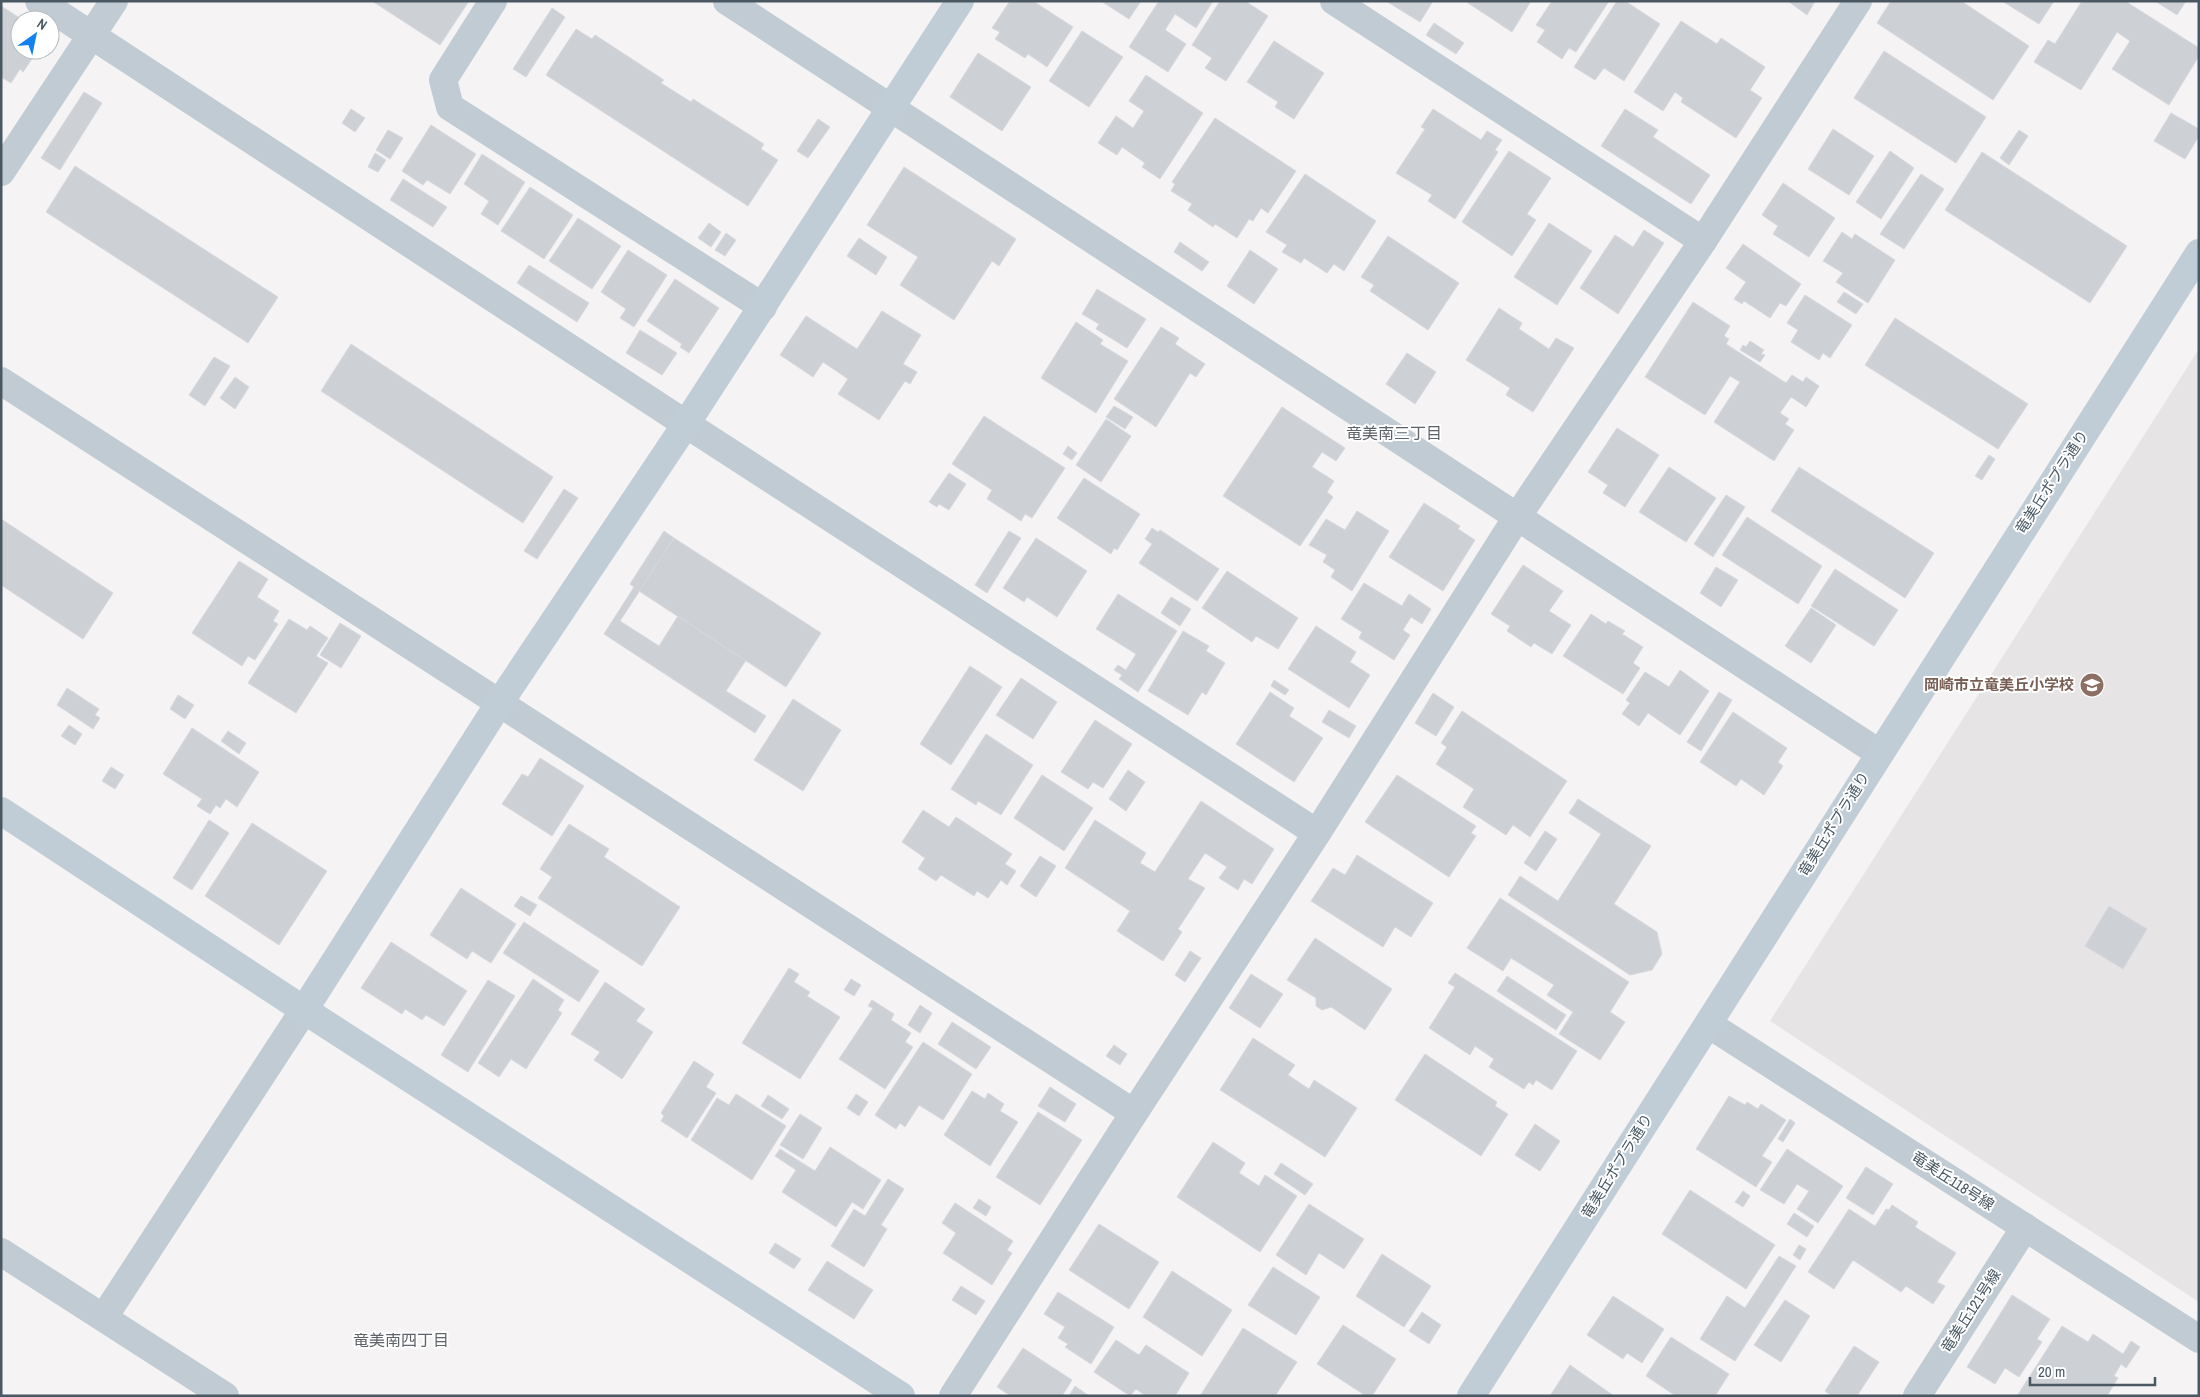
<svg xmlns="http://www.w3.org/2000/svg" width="2200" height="1397" viewBox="0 0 2200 1397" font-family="'Archivo Narrow','Noto Sans JP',sans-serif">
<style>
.education{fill:#e6e4e5}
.building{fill:#cdd0d5;stroke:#d7d9de}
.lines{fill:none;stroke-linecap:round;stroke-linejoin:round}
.street{stroke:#c0cbd3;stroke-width:28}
.secondary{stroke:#c0cdd7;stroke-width:28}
.labels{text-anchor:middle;stroke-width:4;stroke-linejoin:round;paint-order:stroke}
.street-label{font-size:15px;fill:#495862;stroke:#fff}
.education-label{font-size:15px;font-weight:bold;fill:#785e54;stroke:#fff;text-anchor:end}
.neighbourhood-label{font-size:16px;fill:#5f6468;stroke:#fff}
</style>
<rect width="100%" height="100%" fill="#f5f3f3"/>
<path class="education" d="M2199,349V1302L1770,1021Z"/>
<g class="building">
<path d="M372,1H469L440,45Z"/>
<path d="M1010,1H1033L1073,27L1047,67L1028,54L1025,58L995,39L1000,32L992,28Z"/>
<path d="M1101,1H1141L1129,19Z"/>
<path d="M1159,1H1213L1196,28L1175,14L1165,30L1186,44L1168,72L1129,47Z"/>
<path d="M1220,1H1245L1268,16L1226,81L1205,68L1212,58L1192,45Z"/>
<path d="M1386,1H1433L1420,22Z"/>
<path d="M1465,1H1531L1512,32Z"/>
<path d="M1552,1H1609L1576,52L1569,48L1562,59L1537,42L1545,30L1536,25Z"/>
<path d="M1617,1H1625L1660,24L1624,81L1604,68L1595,80L1574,67Z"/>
<path d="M1788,1H1815L1807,15Z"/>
<path d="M1891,1H1961L2029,46L1993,100L1877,23Z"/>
<path d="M2002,1H2054L2039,24Z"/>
<path d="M2082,1H2125L2199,48V56L2169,105L2112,69L2130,41L2117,32L2081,90L2034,62L2048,40L2055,44Z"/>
<path d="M2155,1H2186L2177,15Z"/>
<path d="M1,6L23,20H20V50H38L23,72L20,69L11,83L1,77Z"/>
<path d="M552,8L565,17L526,77L513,69Z"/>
<path d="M1681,21L1717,44L1721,38L1765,67L1750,90L1762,98L1736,138L1681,102L1683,98L1675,92L1663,111L1634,92Z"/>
<path d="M1434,23L1464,43L1456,54L1426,35Z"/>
<path d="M576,29L592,39L595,35L664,80L661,83L691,102L693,99L764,144L761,149L778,160L748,206L546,75Z"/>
<path d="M1082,31L1123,57L1089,107L1049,81Z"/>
<path d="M1274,41L1324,73L1294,119L1275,107L1278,102L1247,82Z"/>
<path d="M1884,51L1986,117L1956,163L1854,98Z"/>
<path d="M978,53L1031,87L1002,131L950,97Z"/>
<path d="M1146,75L1203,113L1160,179L1142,167L1145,163L1122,147L1117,155L1098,143L1116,116L1133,128L1144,111L1129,101Z"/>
<path d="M84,92L102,103L60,170L41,158Z"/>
<path d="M351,109L365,118L355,132L342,123Z"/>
<path d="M1433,109L1481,140L1487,131L1502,140L1495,150L1498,152L1455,219L1428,201L1432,195L1396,173L1425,129L1421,127Z"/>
<path d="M1625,109L1658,130L1653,137L1710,175L1691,204L1601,146Z"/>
<path d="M2171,113L2199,129V136L2185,159L2154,141Z"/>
<path d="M1215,118L1296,171L1268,213L1261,208L1253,221L1249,219L1237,238L1215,224L1213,227L1188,210L1192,204L1171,191L1175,184L1172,182Z"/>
<path d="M818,119L830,127L808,158L797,151Z"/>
<path d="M431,125L476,154L450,194L427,180L423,185L402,171Z"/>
<path d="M1833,129L1874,156L1849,195L1808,169Z"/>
<path d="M388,130L403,138L390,159L376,150Z"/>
<path d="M2019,130L2028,136L2009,165L2000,158Z"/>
<path d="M1509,151L1551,178L1527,214L1536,220L1512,256L1462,222Z"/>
<path d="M1890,151L1914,168L1881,219L1856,202Z"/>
<path d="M1982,152L2127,246L2090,303L1945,210Z"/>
<path d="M375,153L386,160L378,172L368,167Z"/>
<path d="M482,154L525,182L498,225L481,214L489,201L464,184Z"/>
<path d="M75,166L278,297L248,343L46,212Z"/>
<path d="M904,167L1016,239L999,266L992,261L954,320L900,285L918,257L867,225Z"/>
<path d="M1305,174L1376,221L1344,271L1334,264L1327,273L1304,258L1301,263L1282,252L1287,245L1266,232Z"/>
<path d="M1921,174L1944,189L1904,249L1880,234Z"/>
<path d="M403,179L447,207L433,227L390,200Z"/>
<path d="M1783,183L1835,218L1809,257L1773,234L1778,226L1762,215Z"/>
<path d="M530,187L573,215L544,259L501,231Z"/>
<path d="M578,218L621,246L592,289L549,261Z"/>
<path d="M709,223L721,232L711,247L698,238Z"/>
<path d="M1549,223L1592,251L1557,305L1514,277Z"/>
<path d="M1644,230L1664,243L1618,314L1580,288L1615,235L1633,247Z"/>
<path d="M1842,232L1852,239L1855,234L1895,260L1868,303L1836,282L1843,273L1823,261Z"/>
<path d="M726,233L736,240L725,256L715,250Z"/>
<path d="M1388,236L1459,283L1428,330L1370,291L1374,285L1361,277Z"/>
<path d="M859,238L887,257L876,275L847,256Z"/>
<path d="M1180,242L1209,262L1202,271L1174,252Z"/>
<path d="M1743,244L1801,284L1786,306L1780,303L1770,318L1744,301L1742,304L1734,299L1746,282L1726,268Z"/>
<path d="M628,250L667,275L634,327L620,318L626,309L601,292Z"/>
<path d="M1250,250L1278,269L1254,304L1227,286Z"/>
<path d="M529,265L589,303L577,322L517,283Z"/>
<path d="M675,279L719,308L689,353L680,347L682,344L647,321Z"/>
<path d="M1097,289L1146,319L1127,348L1096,329L1099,324L1082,314Z"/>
<path d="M1844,292L1863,304L1856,314L1837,302Z"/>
<path d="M1805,295L1852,325L1830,358L1823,353L1819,360L1791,342L1798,330L1787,323Z"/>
<path d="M1693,302L1730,326L1724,336L1729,339L1726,344L1786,383L1792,375L1803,382L1806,377L1819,386L1806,407L1791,397L1780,413L1789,419L1785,424L1794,430L1774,461L1714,422L1740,382L1730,376L1705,415L1645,377Z"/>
<path d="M1499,308L1522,323L1519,329L1549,349L1556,338L1574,348L1533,412L1506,395L1510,388L1466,360Z"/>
<path d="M882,311L921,335L903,364L917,372L910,384L905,381L879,420L838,394L848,379L823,362L813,377L780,355L806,316L857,349Z"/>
<path d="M1895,318L2028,404L1998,449L1865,365Z"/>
<path d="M1076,322L1103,340L1100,344L1128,361L1096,413L1041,378Z"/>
<path d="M1161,327L1179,338L1175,344L1205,364L1196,377L1190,373L1156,427L1114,399Z"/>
<path d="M640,330L677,353L662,375L626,353Z"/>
<path d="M1750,341L1764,350L1761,354L1765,355L1760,362L1740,350L1743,345L1746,347Z"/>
<path d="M351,344L553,477L523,523L321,391Z"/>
<path d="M1407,353L1436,372L1415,404L1386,384Z"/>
<path d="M214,357L230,366L205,406L189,395Z"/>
<path d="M235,377L249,387L235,409L220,398Z"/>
<path d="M1114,406L1133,417L1125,429L1106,417Z"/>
<path d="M1282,407L1345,448L1336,461L1322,452L1312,467L1334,481L1327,492L1333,497L1300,546L1223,496Z"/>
<path d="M984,416L1065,468L1032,518L1025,514L1021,521L987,499L992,490L952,464Z"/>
<path d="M1106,419L1131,436L1101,482L1076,465Z"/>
<path d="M1617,428L1659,455L1625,507L1603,493L1608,485L1588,472Z"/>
<path d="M1068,446L1077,453L1072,460L1063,454Z"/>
<path d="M1989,455L1995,459L1982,480L1975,476Z"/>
<path d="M1669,467L1716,498L1686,542L1639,512Z"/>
<path d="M1799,467L1934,553L1905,598L1771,511Z"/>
<path d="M949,473L966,484L949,510L939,504L937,507L929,502Z"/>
<path d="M1084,478L1140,514L1117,550L1114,548L1111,554L1057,518Z"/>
<path d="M564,489L578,498L537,559L524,551Z"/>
<path d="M1726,495L1745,507L1713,557L1694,544Z"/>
<path d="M1424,503L1460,526L1458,529L1475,540L1443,591L1389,557Z"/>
<path d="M1357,511L1389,531L1352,591L1331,577L1335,570L1323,562L1327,555L1309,545L1326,519L1345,530Z"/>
<path d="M1747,517L1822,566L1798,604L1722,555Z"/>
<path d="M1,519L113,593L83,639L1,585Z"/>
<path d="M1152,528L1158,532L1160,530L1219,569L1197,601L1139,563L1152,544L1145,539Z"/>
<path d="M664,531L674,538L620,621L659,646L678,616L746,660L726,691L766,716L755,733L604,634L634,587L630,584Z"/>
<path d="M1009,531L1021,538L987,593L975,585Z"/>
<path d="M674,538L821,633L786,687L639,591Z"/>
<path d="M1036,538L1087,571L1057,617L1027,597L1024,602L1003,588Z"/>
<path d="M239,561L268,579L257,597L279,611L273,621L278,624L255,660L248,656L242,666L192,633Z"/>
<path d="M1523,565L1563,591L1549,611L1571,625L1552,654L1534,643L1531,647L1507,631L1510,626L1491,614Z"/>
<path d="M1716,567L1738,580L1721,607L1700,593Z"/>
<path d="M1835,569L1898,610L1874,646L1811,606Z"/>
<path d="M1227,571L1298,618L1278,649L1256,636L1252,642L1202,608Z"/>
<path d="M1364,583L1402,606L1409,594L1431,609L1422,624L1411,617L1403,630L1410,635L1394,660L1359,638L1362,632L1341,619Z"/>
<path d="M1118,594L1177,631L1138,692L1119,679L1122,675L1114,670L1118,665L1126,670L1136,654L1096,629Z"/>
<path d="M1171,597L1191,609L1180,626L1161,613Z"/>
<path d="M1811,608L1836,625L1811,663L1785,646Z"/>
<path d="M1591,614L1606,624L1608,621L1625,631L1622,634L1643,647L1633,663L1640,668L1623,694L1563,656Z"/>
<path d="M289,619L307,630L310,626L328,638L316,656L328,663L296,713L248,683Z"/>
<path d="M340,623L361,636L341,668L320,655Z"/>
<path d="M1316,626L1356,652L1350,662L1370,675L1349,708L1288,669Z"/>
<path d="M1183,631L1209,646L1206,651L1225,663L1206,695L1202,692L1188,715L1148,691Z"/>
<path d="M970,666L1002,687L951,765L920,744Z"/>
<path d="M1680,670L1709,691L1680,735L1648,713L1639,726L1622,714L1630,703L1626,700L1645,672L1669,687Z"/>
<path d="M1021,678L1057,702L1033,739L996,715Z"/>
<path d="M1274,680L1289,690L1285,695L1271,686Z"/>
<path d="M67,688L99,709L95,715L100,718L93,729L57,705Z"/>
<path d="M1270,692L1294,708L1289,716L1323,738L1294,782L1236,744Z"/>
<path d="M1719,692L1732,700L1701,751L1687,742Z"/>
<path d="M1433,693L1454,707L1436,736L1415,723Z"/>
<path d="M178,695L194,705L185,719L170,709Z"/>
<path d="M793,699L841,730L803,791L754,760Z"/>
<path d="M1329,710L1356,726L1349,738L1322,722Z"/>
<path d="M1462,711L1567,781L1530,837L1513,825L1506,835L1463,807L1474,789L1436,764L1447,747L1441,743Z"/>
<path d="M1733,712L1787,748L1778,762L1783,766L1764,795L1741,779L1736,786L1700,762Z"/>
<path d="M1095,720L1132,744L1103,788L1093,782L1088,789L1061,772Z"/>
<path d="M69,725L82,734L75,745L61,736Z"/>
<path d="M192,728L259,772L237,807L226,799L220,808L216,805L210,814L197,806L202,799L163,774Z"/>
<path d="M228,731L246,743L239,754L221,741Z"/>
<path d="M986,734L1033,765L1001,815L978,801L976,805L951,789Z"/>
<path d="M540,758L584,786L552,836L502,804L522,774L528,777Z"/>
<path d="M111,767L124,775L115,789L102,781Z"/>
<path d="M1128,770L1145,782L1126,811L1109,799Z"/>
<path d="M1042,775L1093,808L1064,851L1014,818Z"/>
<path d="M1397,775L1476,826L1471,833L1476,836L1449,877L1365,822Z"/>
<path d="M1578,799L1651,846L1614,904L1657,932L1662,954L1652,970L1630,975L1508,895L1520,876L1558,901L1601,834L1569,813Z"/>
<path d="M1201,801L1274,849L1252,884L1244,879L1238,890L1219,878L1227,867L1205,853L1188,879L1205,888L1178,929L1182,932L1163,961L1117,931L1130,911L1065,868L1095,820L1146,853L1140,863L1155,872Z"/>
<path d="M923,810L949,827L956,817L1012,854L1005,864L1016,871L1007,885L1001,880L988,898L977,891L974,896L941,875L936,881L918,869L925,858L902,842Z"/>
<path d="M209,820L229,833L192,890L173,878Z"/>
<path d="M252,823L327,871L279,945L205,896Z"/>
<path d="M569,824L609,849L604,857L680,907L642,966L538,898L552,877L540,869Z"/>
<path d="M1545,831L1557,839L1536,871L1524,863Z"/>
<path d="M1357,855L1433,903L1411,937L1395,927L1383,947L1311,901L1333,868L1345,875Z"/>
<path d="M1040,856L1056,866L1036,897L1020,886Z"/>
<path d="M461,888L516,924L491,963L472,951L467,959L430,935Z"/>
<path d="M521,896L537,905L530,916L514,906Z"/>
<path d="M1500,898L1629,982L1610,1012L1625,1022L1600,1060L1559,1034L1573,1012L1547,995L1554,985L1511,958L1503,971L1467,948Z"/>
<path d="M2109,906L2147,929L2123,969L2085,946Z"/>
<path d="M524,922L599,971L579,1002L503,953Z"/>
<path d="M1315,938L1392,989L1365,1030L1331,1007L1322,1010L1316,1006V998L1287,980Z"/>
<path d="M391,942L467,991L444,1026L426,1015L422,1020L405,1009L402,1014L361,988Z"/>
<path d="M1190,951L1201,958L1185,982L1175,975Z"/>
<path d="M789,968L799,974L794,982L810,992L807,996L840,1017L800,1079L742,1043Z"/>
<path d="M1455,973L1577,1051L1552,1090L1536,1080L1533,1085L1529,1082L1524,1089L1489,1067L1494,1059L1475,1046L1470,1055L1429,1028L1455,987L1448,983Z"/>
<path d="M1251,974L1283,994L1260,1028L1229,1008Z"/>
<path d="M1507,976L1566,1015L1556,1030L1497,991Z"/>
<path d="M533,979L564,1000L558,1010L562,1013L526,1069L511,1059L499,1077L478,1063Z"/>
<path d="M851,979L861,985L854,996L844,990Z"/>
<path d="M488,980L515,996L468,1072L441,1055Z"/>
<path d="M605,982L645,1009L636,1021L653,1032L622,1079L594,1060L600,1052L571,1034Z"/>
<path d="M872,1000L894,1014L891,1020L911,1033L905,1042L913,1047L885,1089L839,1059L873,1008L868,1006Z"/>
<path d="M920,1005L932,1013L920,1033L908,1025Z"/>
<path d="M952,1022L991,1047L976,1069L938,1044Z"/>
<path d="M1253,1038L1295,1065L1288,1075L1309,1089L1314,1080L1357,1108L1325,1157L1220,1090Z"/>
<path d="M923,1042L972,1074L943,1120L919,1105L905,1127L900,1123L896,1129L875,1115Z"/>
<path d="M1114,1045L1127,1054L1120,1065L1106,1056Z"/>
<path d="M1425,1054L1497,1102L1495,1106L1508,1114L1481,1156L1395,1100Z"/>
<path d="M694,1061L714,1074L706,1087L716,1093L687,1138L661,1121L664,1116L661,1113Z"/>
<path d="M1050,1087L1076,1104L1065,1122L1038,1106Z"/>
<path d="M972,1091L985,1099L988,1093L1004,1104L1000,1111L1018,1122L990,1166L944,1135Z"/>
<path d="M736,1094L786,1126L752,1180L691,1140L717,1098L729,1105Z"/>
<path d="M856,1094L868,1102L859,1116L847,1108Z"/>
<path d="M768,1095L789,1109L782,1119L761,1106Z"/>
<path d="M1729,1096L1745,1105L1747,1102L1758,1109L1761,1104L1786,1120L1762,1156L1772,1162L1756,1187L1696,1149Z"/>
<path d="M1038,1112L1082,1140L1040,1205L996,1177Z"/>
<path d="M800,1114L822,1128L803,1159L780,1145Z"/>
<path d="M1790,1119L1795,1123L1783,1142L1778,1139Z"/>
<path d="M1535,1124L1560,1141L1540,1171L1515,1155Z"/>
<path d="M1213,1142L1245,1163L1239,1173L1259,1186L1265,1175L1297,1196L1260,1252L1177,1197Z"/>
<path d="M830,1147L881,1180L863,1209L852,1202L836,1227L782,1192L796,1170L775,1156L780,1149L815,1171Z"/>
<path d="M1787,1149L1843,1186L1818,1223L1797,1209L1809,1191L1797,1184L1784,1204L1760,1190Z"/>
<path d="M1281,1163L1313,1184L1305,1195L1274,1174Z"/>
<path d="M1866,1167L1893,1184L1873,1215L1846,1198Z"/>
<path d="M888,1179L904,1189L881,1225L887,1229L864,1267L831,1246L854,1209L865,1216Z"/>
<path d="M1690,1190L1775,1245L1746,1289L1662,1234Z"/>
<path d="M1743,1191L1750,1196L1743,1207L1735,1202Z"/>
<path d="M979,1199L991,1207L986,1216L973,1208Z"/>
<path d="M955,1203L1013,1241L1007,1250L1012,1253L992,1285L943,1253L956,1233L942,1223Z"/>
<path d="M1309,1204L1364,1239L1344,1269L1319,1253L1306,1275L1276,1255Z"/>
<path d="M1892,1205L1918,1222L1915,1227L1956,1253L1937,1282L1945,1286L1933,1304L1906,1286L1901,1292L1853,1260L1834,1289L1808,1272L1849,1209L1875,1226L1886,1209L1889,1210Z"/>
<path d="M1794,1213L1814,1226L1807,1237L1787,1224Z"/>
<path d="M1099,1224L1159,1262L1129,1309L1069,1270Z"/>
<path d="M775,1243L801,1259L794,1269L769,1253Z"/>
<path d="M1799,1245L1806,1249L1800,1260L1793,1255Z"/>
<path d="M1382,1254L1431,1286L1404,1327L1356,1296Z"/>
<path d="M1779,1256L1796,1266L1735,1361L1700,1339L1727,1296L1745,1308Z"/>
<path d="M827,1261L873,1290L854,1319L808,1290Z"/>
<path d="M1273,1267L1320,1297L1296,1335L1248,1305Z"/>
<path d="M1172,1271L1232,1310L1202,1356L1143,1317Z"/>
<path d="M961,1286L985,1301L976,1315L952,1300Z"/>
<path d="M1058,1292L1114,1327L1091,1364L1065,1347L1068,1344L1058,1338L1065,1327L1044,1314Z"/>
<path d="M2012,1295L2050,1319L2037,1339L2042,1342L2019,1377L2005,1368L1995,1384L1967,1367Z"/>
<path d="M1613,1296L1664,1329L1642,1363L1627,1353L1623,1359L1587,1335Z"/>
<path d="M1785,1300L1810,1316L1781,1362L1754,1345Z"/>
<path d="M1422,1312L1441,1325L1429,1344L1409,1331Z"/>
<path d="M1343,1325L1396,1359L1372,1396H1366L1317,1364Z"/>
<path d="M2062,1326L2088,1342L2093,1334L2123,1354L2131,1341L2140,1347L2126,1368L2121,1364L2114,1376L2118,1378L2107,1396H2017Z"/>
<path d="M1243,1328L1297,1362L1275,1396H1200Z"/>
<path d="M1671,1337L1729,1374L1715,1396H1676L1646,1376Z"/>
<path d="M1116,1340L1139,1355L1146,1345L1189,1373L1175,1396H1146L1136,1389L1130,1396L1094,1372Z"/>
<path d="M1854,1346L1879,1362L1857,1396H1832L1825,1391Z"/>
<path d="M1023,1348L1072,1380L1062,1396H1011L997,1387Z"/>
<path d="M1570,1365L1614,1396H1550Z"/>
<path d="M1075,1386L1089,1396H1069Z"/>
</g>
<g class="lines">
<g class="street">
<path d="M39,1L686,424L1317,833"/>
<path d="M493,1L443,80L450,107L763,307"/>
<path d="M727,1L1879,753"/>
<path d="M1334,1L1703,241"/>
<path d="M1,172L114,1"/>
<path d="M1,381L1134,1113"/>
<path d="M1708,1024L2199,1339"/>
<path d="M1,1252L225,1396"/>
<path d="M104,1317L304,1010"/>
<path d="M953,1396L1134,1113L1317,833L1517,517L1703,241L1858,1"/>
<path d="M1917,1396L2025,1227"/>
</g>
<g class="secondary">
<path d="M1,811L304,1010L901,1396"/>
<path d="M304,1010L500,702L686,424L960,1"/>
<path d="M1471,1396L2199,253"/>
</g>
</g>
<defs>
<symbol id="school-disc" viewBox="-11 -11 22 22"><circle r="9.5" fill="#8d6e63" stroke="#fff"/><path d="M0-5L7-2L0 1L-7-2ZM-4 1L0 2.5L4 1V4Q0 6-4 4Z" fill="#fff"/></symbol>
</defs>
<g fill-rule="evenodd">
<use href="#school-disc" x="2078" y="671" width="28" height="28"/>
</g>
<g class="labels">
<g class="street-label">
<text transform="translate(2052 482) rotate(-57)" y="5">竜美丘ポプラ通り</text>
<text transform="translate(1834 824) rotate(-58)" y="5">竜美丘ポプラ通り</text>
<text transform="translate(1617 1166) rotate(-58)" y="5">竜美丘ポプラ通り</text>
<text transform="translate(1953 1181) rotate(33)" y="5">竜美丘118号線</text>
<text transform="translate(1971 1311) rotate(-57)" y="5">竜美丘121号線</text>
</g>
<g class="education-label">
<text x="2074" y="690">岡崎市立竜美丘小学校</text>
</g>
<g class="neighbourhood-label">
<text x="1394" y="439">竜美南三丁目</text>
<text x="401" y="1346">竜美南四丁目</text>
</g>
</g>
<rect width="2200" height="1397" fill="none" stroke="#495862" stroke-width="5"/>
<g transform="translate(35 35) rotate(33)"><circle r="24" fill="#ffffff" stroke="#b6bcc0"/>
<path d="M0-4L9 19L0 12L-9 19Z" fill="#1282f0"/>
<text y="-8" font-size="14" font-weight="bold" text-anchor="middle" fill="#495862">N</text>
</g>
<path d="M2030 1377v8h125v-8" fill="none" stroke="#495862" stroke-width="2.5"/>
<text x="2038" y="1377" font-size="15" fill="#495862" stroke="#ffffff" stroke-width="4" paint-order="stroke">20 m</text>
</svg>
